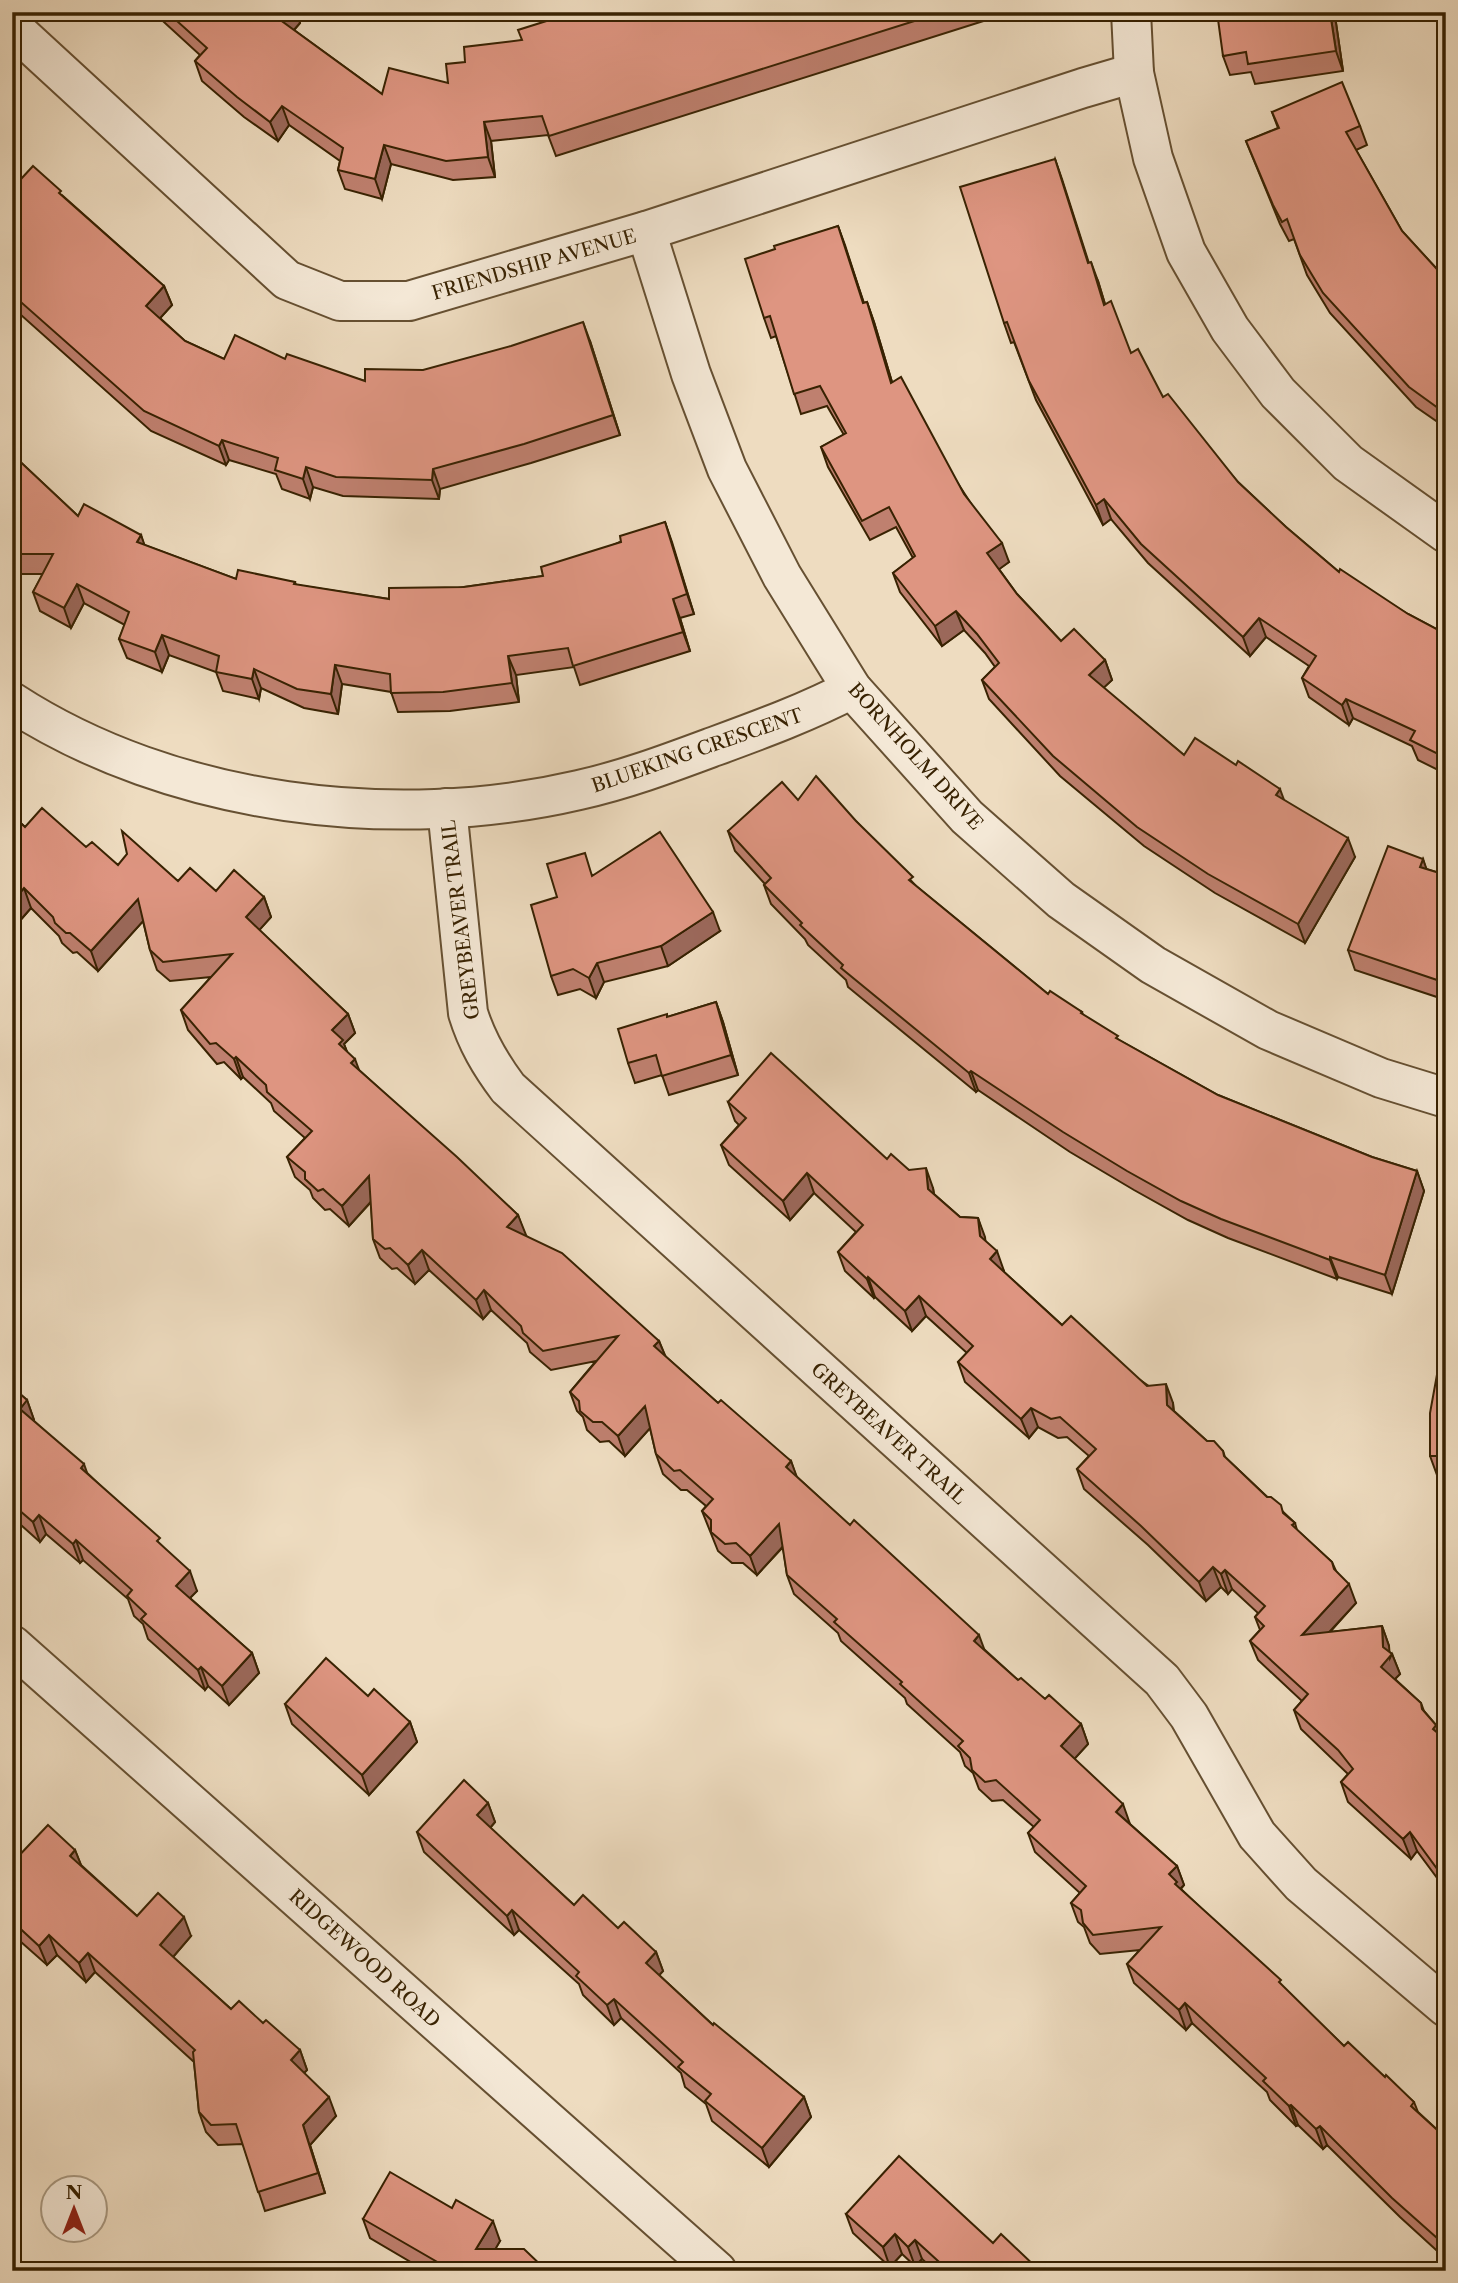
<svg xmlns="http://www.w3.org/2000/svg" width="1458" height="2283" viewBox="0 0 1458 2283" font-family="'Libre Caslon Text',serif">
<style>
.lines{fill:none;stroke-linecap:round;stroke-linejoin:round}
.minor-casing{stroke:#665032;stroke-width:42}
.minor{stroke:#f4e8d6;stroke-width:38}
.wall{fill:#bf806f;stroke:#382202;stroke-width:2}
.shaded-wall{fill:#9b685a;stroke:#382202;stroke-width:2}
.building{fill:#de9581;stroke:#382202;stroke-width:2}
.labels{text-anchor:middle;stroke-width:5;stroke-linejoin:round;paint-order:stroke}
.street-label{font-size:19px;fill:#382202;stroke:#f4e8d6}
</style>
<rect width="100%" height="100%" fill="#eedcc0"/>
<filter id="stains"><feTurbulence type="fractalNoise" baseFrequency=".00286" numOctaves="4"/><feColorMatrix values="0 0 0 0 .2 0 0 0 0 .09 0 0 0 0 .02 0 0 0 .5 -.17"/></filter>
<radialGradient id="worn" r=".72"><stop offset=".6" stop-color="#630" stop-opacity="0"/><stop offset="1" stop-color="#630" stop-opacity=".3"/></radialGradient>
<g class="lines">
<defs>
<g id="minor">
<path d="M1131,12L1134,73L1153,158L1186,252L1230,329L1278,393L1348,463L1446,533"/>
<path d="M12,27L287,280L340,301H409L646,231L1083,88L1134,73"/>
<path d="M646,231L691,374L727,469L782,576L852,689L967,817L1061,900L1153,965L1268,1030L1381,1078L1446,1098"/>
<path d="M12,702C172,806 395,833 579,790C624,780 667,764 710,748C759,730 806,713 852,689"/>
<path d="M447,808L468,1013C477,1042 490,1064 508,1088L1162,1680L1189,1716L1257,1835L1301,1884L1446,2007"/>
<path d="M12,1645L717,2271"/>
</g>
</defs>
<use href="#minor" class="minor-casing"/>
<use href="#minor" class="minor"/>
</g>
<g class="wall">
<path d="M153,12H296L300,23L294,30L382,94L448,83L465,62L522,40L575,12H1012L556,156L548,135L491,141L495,177L453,180L391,164L382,199L345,189L338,170L340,161L289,125L278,141L244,117L202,81L195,61L200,55Z"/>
<path d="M1440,12H1446V22Z"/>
<path d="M1336,23L1343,71L1255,84L1251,72L1230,75L1223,56Z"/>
<path d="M1272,112L1360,126L1367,145L1356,150L1402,231L1446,279L1445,427L1416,407L1330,313L1307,275L1294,239L1289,241L1280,224L1246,141L1278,128Z"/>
<path d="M1055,159L1088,262L1098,281L1105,304L1131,353L1163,397L1238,482L1286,527L1339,572L1408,614L1446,634V774L1418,760L1412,746L1353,718L1349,725L1309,697L1302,678L1309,666L1266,637L1250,656L1148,563L1111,519L1103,525L1036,400L1014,342L1011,343L1004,323Z"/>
<path d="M12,171L21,179L62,195L164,286L172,305L160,318L185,341L224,359H285L365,381L590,341L620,435L531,463L440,489L439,499L343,496L313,487L310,499L282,489L276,474L229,460L226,465L151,431L21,315L15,299L12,297Z"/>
<path d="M838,226L864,303L867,302L874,322L892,382L1009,562L999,569L1017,594L1061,641L1105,660L1112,680L1103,688L1184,755L1284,800L1355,857L1305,943L1215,893L1144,846L1060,776L989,699L982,680L995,667L985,653L964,630L942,646L900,592L893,573L913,558L896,527L870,540L828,467L821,447L844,435L827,406L801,414L776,336L771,338L764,318L775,249Z"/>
<path d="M12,452L14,456L78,516L141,535L144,545L236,579L295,582L296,585L389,599L464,587L543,576L665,522L694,614L680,618L690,651L580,685L574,667L516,675L519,702L450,711L398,712L391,692L342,684L338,714L304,708L261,688L259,699L223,691L216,672L169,655L162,672L127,658L119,639L125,625L84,603L71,628L40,611L33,592L43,574H12Z"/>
<path d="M798,800L856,821L916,886L1048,994L1082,1012L1083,1015L1119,1040L1218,1095L1372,1157L1417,1171L1424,1191L1392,1294L1338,1277L1337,1279L1228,1238L1188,1220L1134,1190L1070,1152L978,1090L976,1092L848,987L846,980L808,945L805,939L771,904L764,885L765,884L735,851L728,831Z"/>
<path d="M12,815L25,827L86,847L118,865L216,891L264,897L271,917L259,930L348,1014L355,1033L344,1044L347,1052L359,1070L518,1215L525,1235L659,1341L665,1356L718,1403L791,1461L796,1476L985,1650L1018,1680L1081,1724L1088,1744L1074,1759L1130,1824L1177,1866L1184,1885L1181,1889L1344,2046L1385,2077L1414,2102L1418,2112L1446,2138V2259L1400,2217L1327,2145L1323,2149L1298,2125L1296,2126L1270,2100L1267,2092L1192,2023L1186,2030L1134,1983L1127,1964L1140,1950L1100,1954L1090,1943L1084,1927L1078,1922L1071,1903L1080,1893L1035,1852L1028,1833L1034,1827L1003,1800L992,1801L979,1789L973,1773L965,1766L960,1752L907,1704L905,1698L841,1641L838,1633L794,1594L787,1575L783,1547L757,1575L743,1563H732L718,1551L702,1511L706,1506L687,1490H681L663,1474L656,1454L650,1428L625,1456L609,1441L600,1442L587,1430L583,1417L577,1411L570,1392L596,1361L551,1370L530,1352L527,1343L491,1310L483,1319L429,1270L415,1284L397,1268L392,1269L380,1258L373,1239L371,1202L349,1226L330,1209L325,1210L313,1198L310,1190L295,1177L287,1157L305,1138L274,1111L271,1103L243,1077L241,1079L224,1062L217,1064L188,1030L181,1010L211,977L170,981L157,970L150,950L143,921L98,971L77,952L73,953L62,943L59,936L31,908L17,924L12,920Z"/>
<path d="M1423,859L1426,869L1446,875V1000L1355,970L1348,950Z"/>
<path d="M593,875L720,931L668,966L604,982L596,998L580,989L558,995L551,976L557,897Z"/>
<path d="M716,1002L723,1022L738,1075L669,1095L662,1075L635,1083L628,1063L667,1017Z"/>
<path d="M728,1102L887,1159L909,1170L933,1188L934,1194L960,1217L978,1218L985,1241L1004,1271V1272L1062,1325L1173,1403L1174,1411L1207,1441L1223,1451L1225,1457L1295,1523L1297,1530L1332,1562L1336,1571L1356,1603L1330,1632L1382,1626L1389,1646V1652L1392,1654L1400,1674L1395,1679L1421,1703L1424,1711L1436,1725L1440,1735L1446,1740V1890L1417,1851L1411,1859L1348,1802L1341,1782L1348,1774L1301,1729L1294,1710L1302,1701L1258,1660L1250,1641L1260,1630L1255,1617L1258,1613L1232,1589L1228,1594L1221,1587L1206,1601L1148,1545L1084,1489L1077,1469L1089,1456L1067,1437L1058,1438L1038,1427L1029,1438L965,1382L958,1362L967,1353L926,1316L912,1331L875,1297L874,1298L845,1271L838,1252L856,1232L814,1193L790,1220L729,1165L721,1145L739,1125L735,1121Z"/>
<path d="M1446,1325V1475H1437L1430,1456Z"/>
<path d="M12,1387L27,1400L34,1420V1421L163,1547L197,1591L190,1598L252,1653L259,1673L229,1705L208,1686L205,1690L148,1639L143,1624L134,1616L128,1599L83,1560L80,1563L46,1534L40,1542L12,1517Z"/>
<path d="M368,1696L410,1722L417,1742L369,1795L292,1724L285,1704Z"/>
<path d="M488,1803L495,1822L490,1828L574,1905L618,1928L656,1952L663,1971L659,1975L713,2025L804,2097L811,2117L769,2167L712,2121L706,2104L685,2087L681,2073L621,2018L614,2025L583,1995L579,1984L519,1930L514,1935L424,1852L417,1832Z"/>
<path d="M75,1850L81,1865L137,1916L191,1936L173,1957L231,2009L263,2023L300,2050L307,2070L304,2073L336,2116L310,2145L325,2193L265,2211L243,2144L218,2145L206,2132L199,2112L194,2062L95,1972L86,1982L57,1955L47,1965L12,1934V1863Z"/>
<path d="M846,2214L993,2243L1040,2271H935L922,2259L915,2266L902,2254L890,2267L853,2233Z"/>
<path d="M363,2219L500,2241L495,2249L547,2271H426L370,2238Z"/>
</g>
<g class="shaded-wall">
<path d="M133,12H140L135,18Z"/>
<path d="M285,12H296L300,23L286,39L279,19Z"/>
<path d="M1330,12H1332L1336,23L1343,71L1336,51Z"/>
<path d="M282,106L289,125L278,141L270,122Z"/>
<path d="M484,122L491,141L495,177L488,157Z"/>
<path d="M384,145L391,164L382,199L375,179Z"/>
<path d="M1055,159L1062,179L1095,282L1088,263Z"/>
<path d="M838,226L845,245L870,323L863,303Z"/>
<path d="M1091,262L1098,281L1111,324L1104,305Z"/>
<path d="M164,286L172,305L153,326L146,306Z"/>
<path d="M867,302L874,322L898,402L891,383Z"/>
<path d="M583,322L590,341L620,435L613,415Z"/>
<path d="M1439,406L1446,425L1445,427L1438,408Z"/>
<path d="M222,440L229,460L226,465L219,446Z"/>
<path d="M306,467L313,487L310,499L303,479Z"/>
<path d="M433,469L440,489L439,499L432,480Z"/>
<path d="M1104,499L1111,519L1103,525L1096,505Z"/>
<path d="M665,522L672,542L694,614L687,594Z"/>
<path d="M141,535L148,555L137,542Z"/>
<path d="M1002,543L1009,562L994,573L987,553Z"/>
<path d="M77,584L84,603L71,628L64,608Z"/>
<path d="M673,599L680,618L690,651L683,632Z"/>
<path d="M956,611L964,630L942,646L935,626Z"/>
<path d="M1259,618L1266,637L1250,656L1243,637Z"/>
<path d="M162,635L169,655L162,672L155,652Z"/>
<path d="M508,656L516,675L519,702L512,683Z"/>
<path d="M1105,660L1112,680L1096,695L1089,675Z"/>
<path d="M335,665L342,684L338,714L331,694Z"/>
<path d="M254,669L261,688L259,699L252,679Z"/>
<path d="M1346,699L1353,718L1349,725L1342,705Z"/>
<path d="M1280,789L1287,808L1276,795Z"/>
<path d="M1348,838L1355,857L1305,943L1298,924Z"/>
<path d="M1423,859L1430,879L1420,867Z"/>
<path d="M24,888L31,908L17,924L12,911V902Z"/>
<path d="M264,897L271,917L253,937L246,917Z"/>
<path d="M138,899L145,919L98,971L91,951Z"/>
<path d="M713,912L720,931L668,966L661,946Z"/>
<path d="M597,963L604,982L596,998L589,978Z"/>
<path d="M716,1002L723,1022L738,1075L731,1055Z"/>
<path d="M348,1014L355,1033L344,1044L350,1059L346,1064L332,1030Z"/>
<path d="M236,1057L243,1077L241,1079L234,1059Z"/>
<path d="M355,1059L362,1078L351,1063Z"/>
<path d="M971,1071L978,1090L976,1092L969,1073Z"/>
<path d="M926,1168L933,1188L936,1209L928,1189Z"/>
<path d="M1417,1171L1424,1191L1392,1294L1385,1275Z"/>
<path d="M807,1173L814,1193L790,1220L783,1201Z"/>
<path d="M369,1176L376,1196L349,1226L342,1206Z"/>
<path d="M518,1215L526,1235L514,1246L507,1227Z"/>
<path d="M978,1218L985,1237L987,1255L980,1236Z"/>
<path d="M422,1250L429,1270L415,1284L408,1265Z"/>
<path d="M997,1251L1004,1271L997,1279L990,1259Z"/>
<path d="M1330,1257L1338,1277L1337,1279L1330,1260Z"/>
<path d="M868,1277L875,1297L874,1298L867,1279Z"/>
<path d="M484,1290L491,1310L483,1319L476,1300Z"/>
<path d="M919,1296L926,1316L912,1331L905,1311Z"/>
<path d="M659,1341L667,1360L654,1346Z"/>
<path d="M1166,1384L1173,1403L1174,1424L1167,1405Z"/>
<path d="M27,1400L34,1420L27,1428L20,1409Z"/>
<path d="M645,1406L652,1426L625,1456L618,1436Z"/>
<path d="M1031,1408L1038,1427L1029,1438L1021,1419Z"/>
<path d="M791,1461L798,1480L786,1467Z"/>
<path d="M84,1464L91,1484L81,1468Z"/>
<path d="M39,1515L46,1534L40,1542L33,1522Z"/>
<path d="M779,1524L786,1543L757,1575L750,1556Z"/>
<path d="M76,1540L83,1560L80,1563L73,1544Z"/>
<path d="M1213,1567L1221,1587L1206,1601L1199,1582Z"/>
<path d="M1225,1570L1232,1589L1228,1594L1221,1574Z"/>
<path d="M190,1571L197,1591L183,1605L176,1586Z"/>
<path d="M1349,1584L1356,1603L1309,1654L1302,1635Z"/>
<path d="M1382,1626L1389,1646L1390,1658L1392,1654L1400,1674L1388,1686L1381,1667L1383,1647Z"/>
<path d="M979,1635L986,1654L974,1641Z"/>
<path d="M252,1653L259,1673L229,1705L222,1686Z"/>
<path d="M201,1667L208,1686L205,1690L198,1670Z"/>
<path d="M410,1722L417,1742L369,1795L362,1775Z"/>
<path d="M1081,1724L1088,1744L1068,1766L1061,1746Z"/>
<path d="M1436,1725L1444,1744L1433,1729Z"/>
<path d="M488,1803L495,1822L484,1835L477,1815Z"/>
<path d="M1123,1804L1130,1824L1116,1812Z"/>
<path d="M1410,1832L1417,1851L1411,1859L1403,1839Z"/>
<path d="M75,1850L83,1870L70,1856Z"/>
<path d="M1177,1866L1184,1885L1180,1889L1184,1901L1169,1874Z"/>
<path d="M512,1910L519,1930L514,1935L507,1916Z"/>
<path d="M184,1917L191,1936L167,1964L160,1945Z"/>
<path d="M49,1935L57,1955L47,1965L39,1946Z"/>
<path d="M656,1952L663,1971L653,1982L646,1963Z"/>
<path d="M88,1953L95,1972L86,1982L79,1963Z"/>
<path d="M614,1999L621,2018L614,2025L607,2005Z"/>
<path d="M1185,2003L1192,2023L1186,2030L1179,2010Z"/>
<path d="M300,2050L307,2070L298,2079L291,2060Z"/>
<path d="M329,2097L336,2116L310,2145L325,2193L303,2125Z"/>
<path d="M804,2097L811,2117L769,2167L762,2148Z"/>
<path d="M1291,2105L1298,2125L1296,2126L1289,2106Z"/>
<path d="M1320,2126L1327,2145L1323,2149L1316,2129Z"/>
<path d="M493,2221L500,2241L484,2269L476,2249Z"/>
<path d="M895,2234L902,2254L890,2267L883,2247Z"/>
<path d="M915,2240L922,2259L915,2266L908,2247Z"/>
</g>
<g class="building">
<path d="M167,12H285L279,19L382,94L389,68L448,83L446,64L465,62L464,47L522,40L518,30L575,12H943L549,136L542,116L484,122L488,157L446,161L384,145L375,179L338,170L343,148L282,106L270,122L237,97L195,61L207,48Z"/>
<path d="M1217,12H1330L1336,51L1248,64L1246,52L1223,56Z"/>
<path d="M1342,82L1360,126L1346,132L1402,231L1446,279V411L1439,406L1438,408L1409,387L1323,293L1300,255L1287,219L1282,222L1273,205L1246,141L1279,128L1272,112Z"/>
<path d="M1055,159L1088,263L1091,262L1104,305L1111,301L1131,353L1138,349L1163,397L1168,394L1238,482L1286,527L1339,572L1340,569L1408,614L1446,634V758L1410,740L1415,731L1346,699L1342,705L1302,678L1316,656L1259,618L1243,637L1141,544L1104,499L1096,505L1029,381L1007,322L1004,323L960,187Z"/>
<path d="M33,166L61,191L59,193L164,286L146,306L185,341L224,359L235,335L285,359L287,354L365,381V369L423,370L511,346L583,322L613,415L524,444L433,469L432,480L336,477L306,467L303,479L275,470L278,458L222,440L219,446L144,411L14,296L19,290L12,284V171L21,179Z"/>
<path d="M838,226L863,303L867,302L891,383L901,377L964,494L1002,543L987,553L1017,594L1061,641L1074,629L1105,660L1089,675L1184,755L1195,738L1236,765L1238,761L1280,789L1276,795L1348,838L1298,924L1208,874L1137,827L1053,756L982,680L999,663L977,634L956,611L935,626L893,573L915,556L889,507L862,521L821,447L846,433L820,386L794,394L770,316L764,318L745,259L775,249L774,246Z"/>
<path d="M12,454L78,516L84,504L141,535L137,542L236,579L238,570L295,582L294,584L389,599V588L464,587L543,576L541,567L621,542L620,536L665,522L687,594L673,599L683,632L573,666L568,648L508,656L512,683L443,692L391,693L390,674L335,665L331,694L297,689L254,669L252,679L216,672L219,656L162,635L155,652L119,639L129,612L77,584L64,608L33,592L53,554H12Z"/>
<path d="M816,776L856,821L913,877L909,880L1048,994L1050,991L1082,1012L1081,1013L1118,1036L1116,1038L1218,1095L1372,1157L1417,1171L1385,1275L1330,1257V1260L1221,1219L1181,1201L1127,1171L1063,1132L971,1071L969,1073L841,968L843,965L800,925L802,923L764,885L771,878L728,831L782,782L798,800Z"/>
<path d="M42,808L86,847L92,842L118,865L127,854L122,831L178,881L190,868L216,891L234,870L264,897L246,917L348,1014L332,1030L343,1040L339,1044L355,1059L351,1063L457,1157L518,1215L507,1227L562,1253L659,1341L654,1346L718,1403L721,1400L791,1461L786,1467L850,1525L854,1520L979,1635L974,1641L1018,1680L1021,1678L1045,1699L1049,1695L1081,1724L1061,1746L1123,1804L1116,1812L1177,1866L1169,1874L1177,1882L1175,1884L1281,1980L1279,1982L1344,2046L1348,2042L1385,2077L1386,2075L1414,2102L1411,2106L1446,2138V2246L1392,2198L1320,2126L1316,2129L1291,2105L1289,2106L1263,2081L1266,2078L1185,2003L1179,2010L1127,1964L1161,1927L1093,1935L1083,1923L1081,1910L1071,1903L1086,1886L1028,1833L1040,1820L996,1780L985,1782L972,1770L970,1758L958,1746L963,1741L900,1684L902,1682L834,1622L837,1619L787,1575L779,1524L750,1556L736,1543L725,1544L711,1532V1520L702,1511L713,1499L680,1470L674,1471L656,1454L645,1406L618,1436L602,1422H593L580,1411L579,1401L570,1392L618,1336L543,1351L523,1333L521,1326L484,1290L476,1300L422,1250L408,1265L390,1248L385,1249L373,1239L369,1176L342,1206L323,1189L318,1191L305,1179V1172L287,1157L312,1131L267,1092L266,1085L236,1057L234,1059L216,1043L210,1044L181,1010L232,954L163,962L150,950L138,899L91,951L70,933H66L55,923L53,917L24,888L12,902V815L25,827Z"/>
<path d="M660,832L713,912L661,946L597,963L589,978L573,969L551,976L531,905L557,897L547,864L585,853L592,876Z"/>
<path d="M1388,846L1423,859L1420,867L1446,875V983L1348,950Z"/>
<path d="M716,1002L731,1055L662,1076L656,1055L628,1063L618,1029L667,1014V1017Z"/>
<path d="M771,1053L887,1159L891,1154L909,1170L926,1168L928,1189L960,1217L978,1218L980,1236L997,1251L990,1259L1062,1325L1071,1316L1147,1386L1166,1384L1167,1405L1207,1441H1214L1223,1451L1224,1456L1267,1497H1271L1281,1505L1283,1513L1295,1523L1292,1525L1332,1562L1334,1569L1349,1584L1302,1635L1382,1626L1383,1647L1392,1654L1381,1667L1421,1703L1422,1709L1436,1725L1433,1729L1446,1740V1877L1438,1870L1410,1832L1403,1839L1341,1782L1353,1769L1338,1750L1294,1710L1308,1694L1250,1641L1264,1626L1255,1617L1265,1606L1225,1570L1221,1574L1213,1567L1199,1582L1141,1526L1077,1469L1096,1449L1060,1417L1051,1419L1031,1408L1021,1419L958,1362L973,1346L919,1296L905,1311L868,1277L867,1279L838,1252L863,1225L807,1173L783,1201L721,1145L746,1118L728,1102Z"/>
<path d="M1446,1325V1456H1430V1413Z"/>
<path d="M12,1387L27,1400L20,1409L84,1464L81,1468L160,1538L157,1541L190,1571L176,1586L252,1653L222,1686L201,1667L198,1670L141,1619L146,1614L127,1596L132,1590L76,1540L73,1544L39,1515L33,1522L12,1504Z"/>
<path d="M326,1658L368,1696L374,1689L410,1722L362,1775L285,1704Z"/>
<path d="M464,1780L488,1803L477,1815L574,1905L583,1895L618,1928L624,1922L656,1952L646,1963L713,2025L714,2023L804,2097L762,2148L705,2101L711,2094L678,2067L683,2062L614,1999L607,2005L576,1976L579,1972L512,1910L507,1916L417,1832Z"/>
<path d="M48,1825L75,1850L70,1856L137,1916L158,1893L184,1917L160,1945L231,2009L239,2001L263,2023L266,2020L300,2050L291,2060L329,2097L303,2125L318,2173L258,2192L236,2124L211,2125L199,2112L193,2052L195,2050L88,1953L79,1963L49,1935L39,1946L12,1921V1863Z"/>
<path d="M899,2156L993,2243L1001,2234L1040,2271H949L915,2240L908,2247L895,2234L883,2247L846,2214Z"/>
<path d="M390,2172L452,2208L456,2200L493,2221L476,2249H524L547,2271H471L466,2267L464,2271H453L363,2219Z"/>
</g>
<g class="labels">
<g class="street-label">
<text transform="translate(534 264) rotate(-16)" y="7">FRIENDSHIP AVENUE</text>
<text transform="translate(697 750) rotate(-19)" y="7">BLUEKING CRESCENT</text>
<text transform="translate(916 756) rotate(48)" y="7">BORNHOLM DRIVE</text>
<text transform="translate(460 920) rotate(-97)" y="7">GREYBEAVER TRAIL</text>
<text transform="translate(889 1433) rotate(42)" y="7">GREYBEAVER TRAIL</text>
<text transform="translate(365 1958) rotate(42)" y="7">RIDGEWOOD ROAD</text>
</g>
</g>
<rect width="1458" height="2283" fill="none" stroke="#eedcc0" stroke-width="42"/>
<rect x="14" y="14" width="1430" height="2255" fill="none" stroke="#382202" stroke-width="3.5"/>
<rect x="21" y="21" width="1416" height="2241" fill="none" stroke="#382202" stroke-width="2"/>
<g transform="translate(74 2209)"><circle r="33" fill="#f4e8d6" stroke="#a99981" stroke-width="2"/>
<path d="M0-5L12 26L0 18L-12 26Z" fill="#8f2418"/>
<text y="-10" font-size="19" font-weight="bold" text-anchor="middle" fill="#382202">N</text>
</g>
<rect width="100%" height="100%" filter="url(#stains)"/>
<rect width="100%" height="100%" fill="url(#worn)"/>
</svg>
